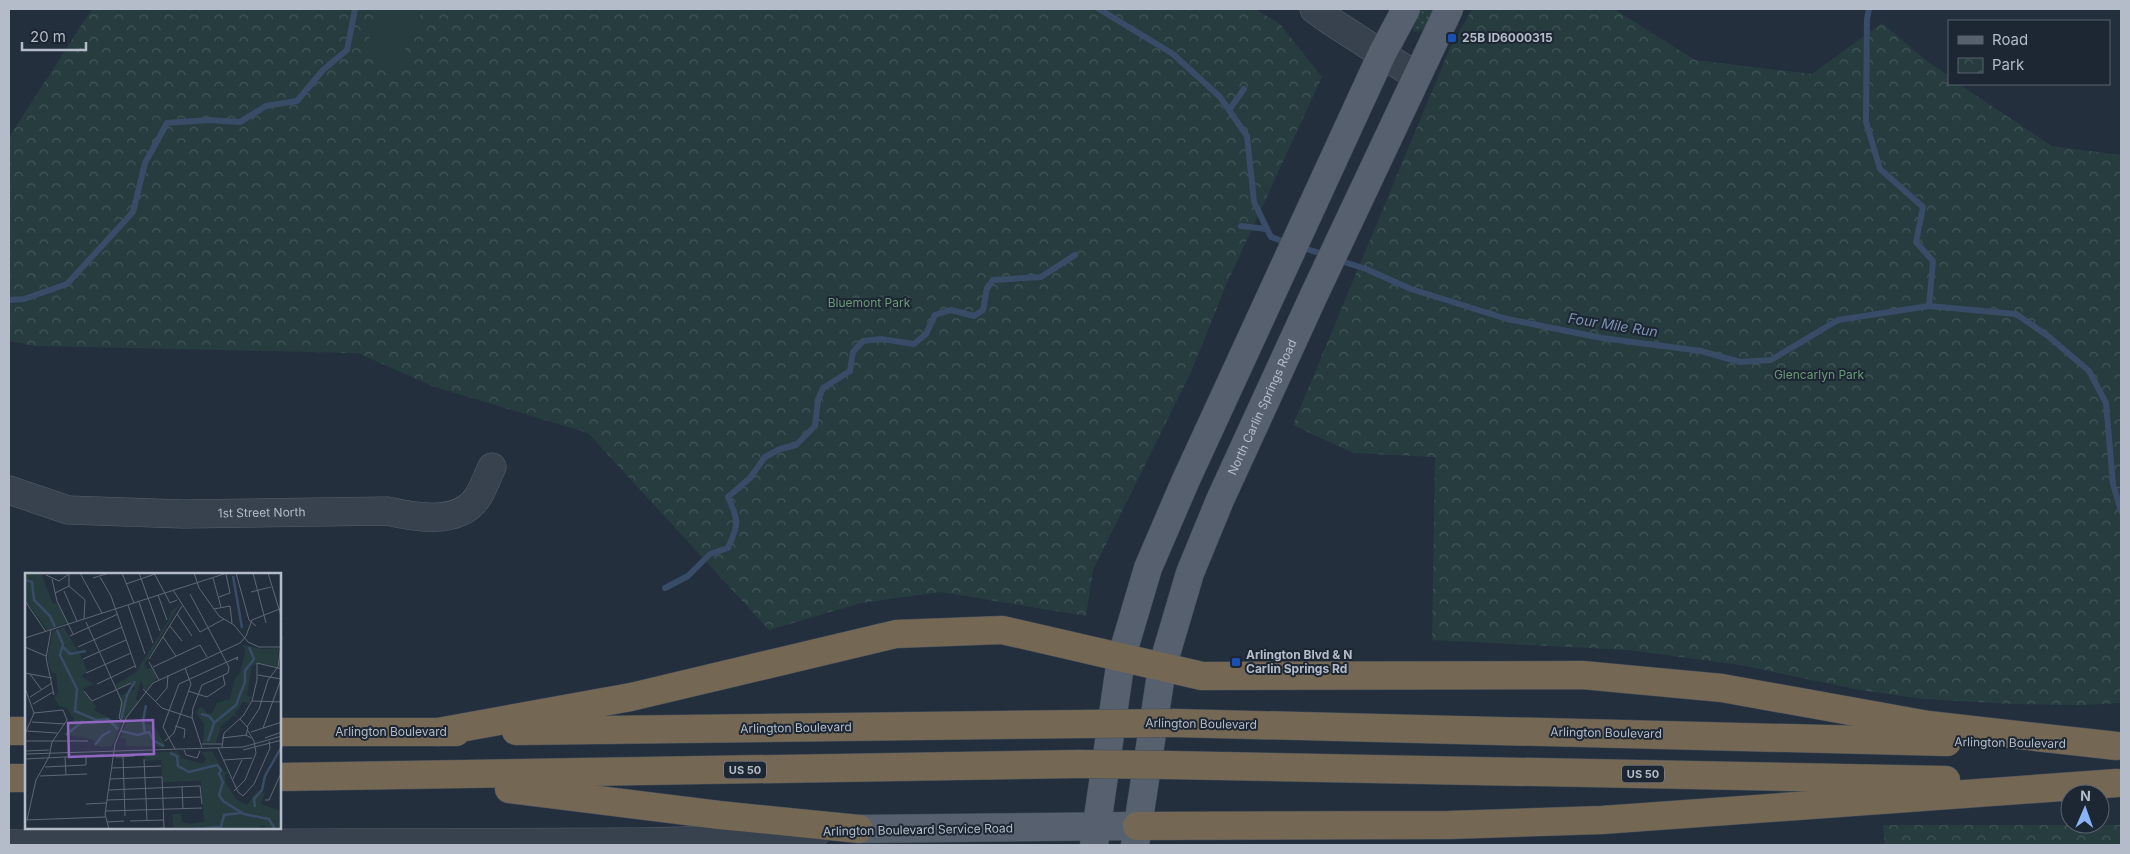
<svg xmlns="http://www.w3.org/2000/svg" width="2130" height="854" viewBox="0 0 2130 854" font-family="Inter,sans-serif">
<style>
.grass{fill:url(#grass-dots)}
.park{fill:url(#park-crowns)}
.pitch{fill:#263c3f}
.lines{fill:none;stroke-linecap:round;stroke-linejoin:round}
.stream{stroke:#394c67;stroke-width:6}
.minor-casing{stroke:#565f6c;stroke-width:29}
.major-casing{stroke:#414a57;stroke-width:29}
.highway-casing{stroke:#434c59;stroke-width:29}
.minor{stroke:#38414e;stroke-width:28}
.major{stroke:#56606e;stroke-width:28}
.highway{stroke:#746855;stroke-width:28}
.highway-bridge-casing{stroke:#434c59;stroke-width:29;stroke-linecap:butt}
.highway-bridge{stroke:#746855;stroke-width:28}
.transit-dot{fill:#1a4fb4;stroke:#1d2633;stroke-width:2}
.labels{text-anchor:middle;stroke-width:4;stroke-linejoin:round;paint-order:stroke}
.shield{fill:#1d2633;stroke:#878f9c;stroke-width:1}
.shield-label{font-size:11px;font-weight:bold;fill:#b4bcc9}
.poi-label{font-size:12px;font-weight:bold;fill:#b4bcc9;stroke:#1d2633;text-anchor:start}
.park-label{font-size:12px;fill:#6b9a76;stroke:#1d2633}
.street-label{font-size:12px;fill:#b4bcc9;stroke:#1d2633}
.water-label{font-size:14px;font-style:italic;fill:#7c92b1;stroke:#1d2633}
.inset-river{fill:none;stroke:#394c67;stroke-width:2.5}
.inset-road{fill:none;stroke:#5e6776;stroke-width:1}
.view{fill:#9266c3;fill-opacity:0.15;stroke:#9266c3;stroke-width:2.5}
.inset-edge{fill:none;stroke:#b4bcc9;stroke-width:2.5}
</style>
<defs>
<pattern id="grass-dots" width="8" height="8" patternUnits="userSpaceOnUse" patternTransform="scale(1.25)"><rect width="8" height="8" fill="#263c3f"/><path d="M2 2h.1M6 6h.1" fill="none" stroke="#435659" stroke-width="1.8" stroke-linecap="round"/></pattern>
<pattern id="park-crowns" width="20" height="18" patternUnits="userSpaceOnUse" patternTransform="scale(1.25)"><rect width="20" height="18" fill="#263c3f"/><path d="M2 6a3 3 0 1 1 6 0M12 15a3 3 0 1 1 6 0" fill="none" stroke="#435659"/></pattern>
</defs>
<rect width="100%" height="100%" fill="#242f3e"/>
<path class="grass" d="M1418,9H1435L1424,30L1414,32L1410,23Z"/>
<g class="park">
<path d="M92,9H1255L1279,23L1322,77L1227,283L1191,372L1093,570L1086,616L941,592L861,603L769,630L588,433L432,386L358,353L35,346L9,341V137Z"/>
<path d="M1472,9H1614L1695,60L1812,74L1882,23L1927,61L1949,76V84H1959L2052,146L2121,155V703L2084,705L2012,704L1924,699L1860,690L1740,665L1628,650L1432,640L1435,457L1353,453L1293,425L1450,48Z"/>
<path d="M1883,825H2121V845H1885Z"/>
</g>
<path class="pitch" d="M382,9H423L397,68L363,52Z"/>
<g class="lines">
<g class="stream">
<path d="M1099,9L1173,54L1220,97L1247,136L1254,202L1271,237L1288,243"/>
<path d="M1869,9L1867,19L1866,122L1880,169L1923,207L1916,242L1933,261L1929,306"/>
<path d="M1229,110L1244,89"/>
<path d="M1241,226L1267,229"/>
<path d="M1300,247L1326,255"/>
<path d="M1338,260L1366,269L1411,289L1507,319L1602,338L1701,351L1740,362L1771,360L1838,320L1929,306L2016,314L2048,336L2089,371L2106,403L2113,484L2121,511"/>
<path d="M9,300L24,299L67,284L133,212L145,163L167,123L208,120L240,122L266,106L297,101L323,70L347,50L355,9"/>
<path d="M665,588L688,576L710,554L728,548C739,524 739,521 728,497L750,478L765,457L780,449L796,445L815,426L818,400L823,388L850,371L853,352L863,341L881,339L914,344L926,334L935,315L951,310L974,316L983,310L987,288L993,280L1041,277L1075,255"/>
</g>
<defs>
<g id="minor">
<path d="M1314,9L1329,20L1416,76"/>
<path id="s1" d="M9,490L68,510L183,514L387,511C414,517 458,526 477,498C483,489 487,477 492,467"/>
<path d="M9,844L640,842L723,840L817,832"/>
</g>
<g id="major">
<path d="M859,829L1137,826"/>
<path d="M1094,845L1121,659L1148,568L1185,482L1261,317L1382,54L1406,9"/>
<path id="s2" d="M1135,845L1162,668L1190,573L1220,500L1314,295L1449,9"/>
</g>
<g id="highway">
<path d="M1175,723L1947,742"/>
<path d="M9,731H26"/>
<path d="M516,731L1085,724"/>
<path d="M280,732H456"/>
<path d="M438,732L631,697L896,634L1002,630L1202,676L1582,675L1722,688L1928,725L2117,746"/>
<path d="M1168,765L1946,780"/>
<path d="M280,777L1078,764"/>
<path d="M9,778H26"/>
<path d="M509,789L719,815L859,829"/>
<path d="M1137,826L1449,825L1602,820L2117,783"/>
</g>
</defs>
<use href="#minor" class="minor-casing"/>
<use href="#major" class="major-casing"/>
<use href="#highway" class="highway-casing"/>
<use href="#minor" class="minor"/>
<use href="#major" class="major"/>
<use href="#highway" class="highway"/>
<defs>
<g id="highway-bridge">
<path d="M1085,724L1175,723"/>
<path d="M1078,764L1168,765"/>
</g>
</defs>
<use href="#highway-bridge" class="highway-bridge-casing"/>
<use href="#highway-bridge" class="highway-bridge"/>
</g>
<g class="transit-dot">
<rect x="1447" y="33" width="10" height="10" rx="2.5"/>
<rect x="1231" y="657" width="10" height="10" rx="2.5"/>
</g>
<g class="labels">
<g class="shield">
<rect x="724" y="761.5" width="42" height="17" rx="4"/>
<rect x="1622" y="765.5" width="42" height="17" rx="4"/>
</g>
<g class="shield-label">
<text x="745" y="774">US 50</text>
<text x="1643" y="778">US 50</text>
</g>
<g class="poi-label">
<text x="1462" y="42">25B ID6000315</text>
<text x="1246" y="659">Arlington Blvd &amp; N<tspan x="1246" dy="14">Carlin Springs Rd</tspan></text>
</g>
<g class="park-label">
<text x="869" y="307">Bluemont Park</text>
<text x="1819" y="379">Glencarlyn Park</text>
</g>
<g class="street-label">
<text dy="4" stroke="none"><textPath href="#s2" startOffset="459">North Carlin Springs Road</textPath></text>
<text dy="4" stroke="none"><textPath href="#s1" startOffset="256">1st Street North</textPath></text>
<text transform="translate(1201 724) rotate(1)" y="4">Arlington Boulevard</text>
<text transform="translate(796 728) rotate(-1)" y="4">Arlington Boulevard</text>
<text x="391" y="736">Arlington Boulevard</text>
<text transform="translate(1606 733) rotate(1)" y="4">Arlington Boulevard</text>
<text transform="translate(2010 743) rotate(1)" y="4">Arlington Boulevard</text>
<text transform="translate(918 830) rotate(-1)" y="4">Arlington Boulevard Service Road</text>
</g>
<g class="water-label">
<text transform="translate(1613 325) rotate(9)" y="5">Four Mile Run</text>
</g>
</g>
<g transform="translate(25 573)">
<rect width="256" height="256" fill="#242f3e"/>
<path d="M155,31L120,91L111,126L114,129L98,148L95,146V123L110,116L108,111L92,116L90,112L111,99L143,48L146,38ZM218,72L237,76L234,90L227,93L222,122L227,124L224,131L218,129L210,140L214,145L209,142L196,153L191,170L178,171L179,151L171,140L173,136L177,134L183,141L187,140L192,130L205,126L209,108L216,98L220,78Z" fill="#263c3f"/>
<path d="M0,0H16L28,31L32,30L42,50L22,57L0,27ZM39,54L58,87L62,99L56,103L69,111L58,116L71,134L69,137L96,151L87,173L75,174L67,166L39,162L49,146L41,134H35L29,125L33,120L31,100H27L22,86L28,58ZM254,75L252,94L234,90L233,84L237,76ZM103,146L129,153L141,174L101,173V166L95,165ZM153,178L157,185L178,191L181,186L176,179L187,178L199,199H204L200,201L201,210L211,226L222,232L232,218L240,220L236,231L256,238V256H243L238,252L231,256H131L148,255L147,241H156L157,249L165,251L179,249L176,208L138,209L136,187L120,188L119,180Z" fill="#263c3f"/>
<path d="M120,92L122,96L127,94L132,105L120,118L115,106Z" fill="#263c3f"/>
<path class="inset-river" d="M208,3L217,55M0,7L7,9L9,27L25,43L30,54M32,57L38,71L35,82L52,116L50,138L71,147L83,146L93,156M38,74L45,81L61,78M176,141L184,143L189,149M96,147L102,122L110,108M96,158L113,162L124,159L129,168L139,173M120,159L118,148L121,132M41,162L58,148M183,168L189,150L211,132L220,109V98L229,86L224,74M70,172L78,162L86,158M145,180L152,183L153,193L164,199L192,192L196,197L194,201L198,209L194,222L198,228L219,241L244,246L250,256M230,234L229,226L237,217L240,203L257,173M170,256L196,254L199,242L216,240"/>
<path class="inset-road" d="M44,0V13L60,27L59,46M55,0L77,40M97,0L109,30M114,0L135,58M129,0L145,30L152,27M169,0L174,15L194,43L209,52L223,69L234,74H257M211,0L224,47L231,53M228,0L241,50M243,0L257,46M21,2L34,8L44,1M75,4L86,23L111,95M68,5L84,0M188,5L196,34M27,6L32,28L48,61M101,11L130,1M148,17L175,59L199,46M39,18L52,48M226,19L246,14M30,20L44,13M165,21L204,94L203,100L177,112L168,135L167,144L177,175M133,22L142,47M194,24L205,20L201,1M0,28L21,59M114,29L128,70M103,32L120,81M189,36L205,33L207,50M152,41L167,63M61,49L97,129L94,145L99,150M145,53L157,68M26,57L21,85L29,122M45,63L93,41M138,64L151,83M0,65L202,0M0,74L21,83M53,74L97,54M58,86L101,67M124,86L157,33M124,89L134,107M128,94L175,72L182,84M0,100L27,105M61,100L106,80M5,101L16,116M233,102L256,106M72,111L110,93M0,115L9,140L0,161M118,116L137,135L167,145M59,118L67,128L106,110M163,118L182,124L200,112L198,102M5,124L27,110M227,128L257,129M130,129L142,115L143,102M8,131L28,119M215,146L223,155L221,162L226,165M7,149L40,151M150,153L160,156L159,165M222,154L234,136L243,107L253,94L257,64M238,155L256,106M2,158L32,160M226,159L257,149M197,165L222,162M240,165L257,159M0,168H63M140,168L149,160L166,111L160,95M177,171H197M197,174L199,160L218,143L227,128L232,107V90L257,96M193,175L213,219L218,223L229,211L245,175L244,168M150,176L138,154L154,111L213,84L212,87L210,85M159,177L161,182L172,185L175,178M218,177L257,167M0,178L24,177M0,181L218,174L257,163M98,183L100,243M40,184L41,202M91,184L109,183M0,186L79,182M119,186L122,247M199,187L227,185M20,194L61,192V183M87,195L136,193M15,203L62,201M85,206L137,204L139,255L125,256M208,206L217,187M157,214L158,236M84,217L175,213L177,231M209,218L220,207L231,180L229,168L223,158M82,227L176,224M240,227H244L257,198M61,231L81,230M81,238L177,235M0,247L80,244M2,247L11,207L24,184L27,169L42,147L38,137L9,140M105,248L139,247M82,249L99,248M84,256L80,241L90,171L101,145L128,110L215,70L221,63L227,47L257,35"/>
<path class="view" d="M128,147L129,181L44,184L43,150Z"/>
<rect width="256" height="256" class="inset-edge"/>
</g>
<rect width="2130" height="854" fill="none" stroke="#b4bcc9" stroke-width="20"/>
<rect x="1948" y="20" width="162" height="65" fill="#1d2633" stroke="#59626f"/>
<rect x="1958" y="36" width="25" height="8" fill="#56606e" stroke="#59626f"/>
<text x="1992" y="45" font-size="15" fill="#b4bcc9">Road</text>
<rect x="1958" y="58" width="25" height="15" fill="url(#park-crowns)" stroke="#59626f"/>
<text x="1992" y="70" font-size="15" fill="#b4bcc9">Park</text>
<g transform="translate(2085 809) rotate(2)"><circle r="24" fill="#1d2633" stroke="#59626f"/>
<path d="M0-4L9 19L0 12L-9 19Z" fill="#8ab4f8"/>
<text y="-8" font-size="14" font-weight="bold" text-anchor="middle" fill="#b4bcc9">N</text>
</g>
<path d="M22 42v8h64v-8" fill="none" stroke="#b4bcc9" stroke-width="2.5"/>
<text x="30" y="42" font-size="15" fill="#b4bcc9" stroke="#1d2633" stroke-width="4" paint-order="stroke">20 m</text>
</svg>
